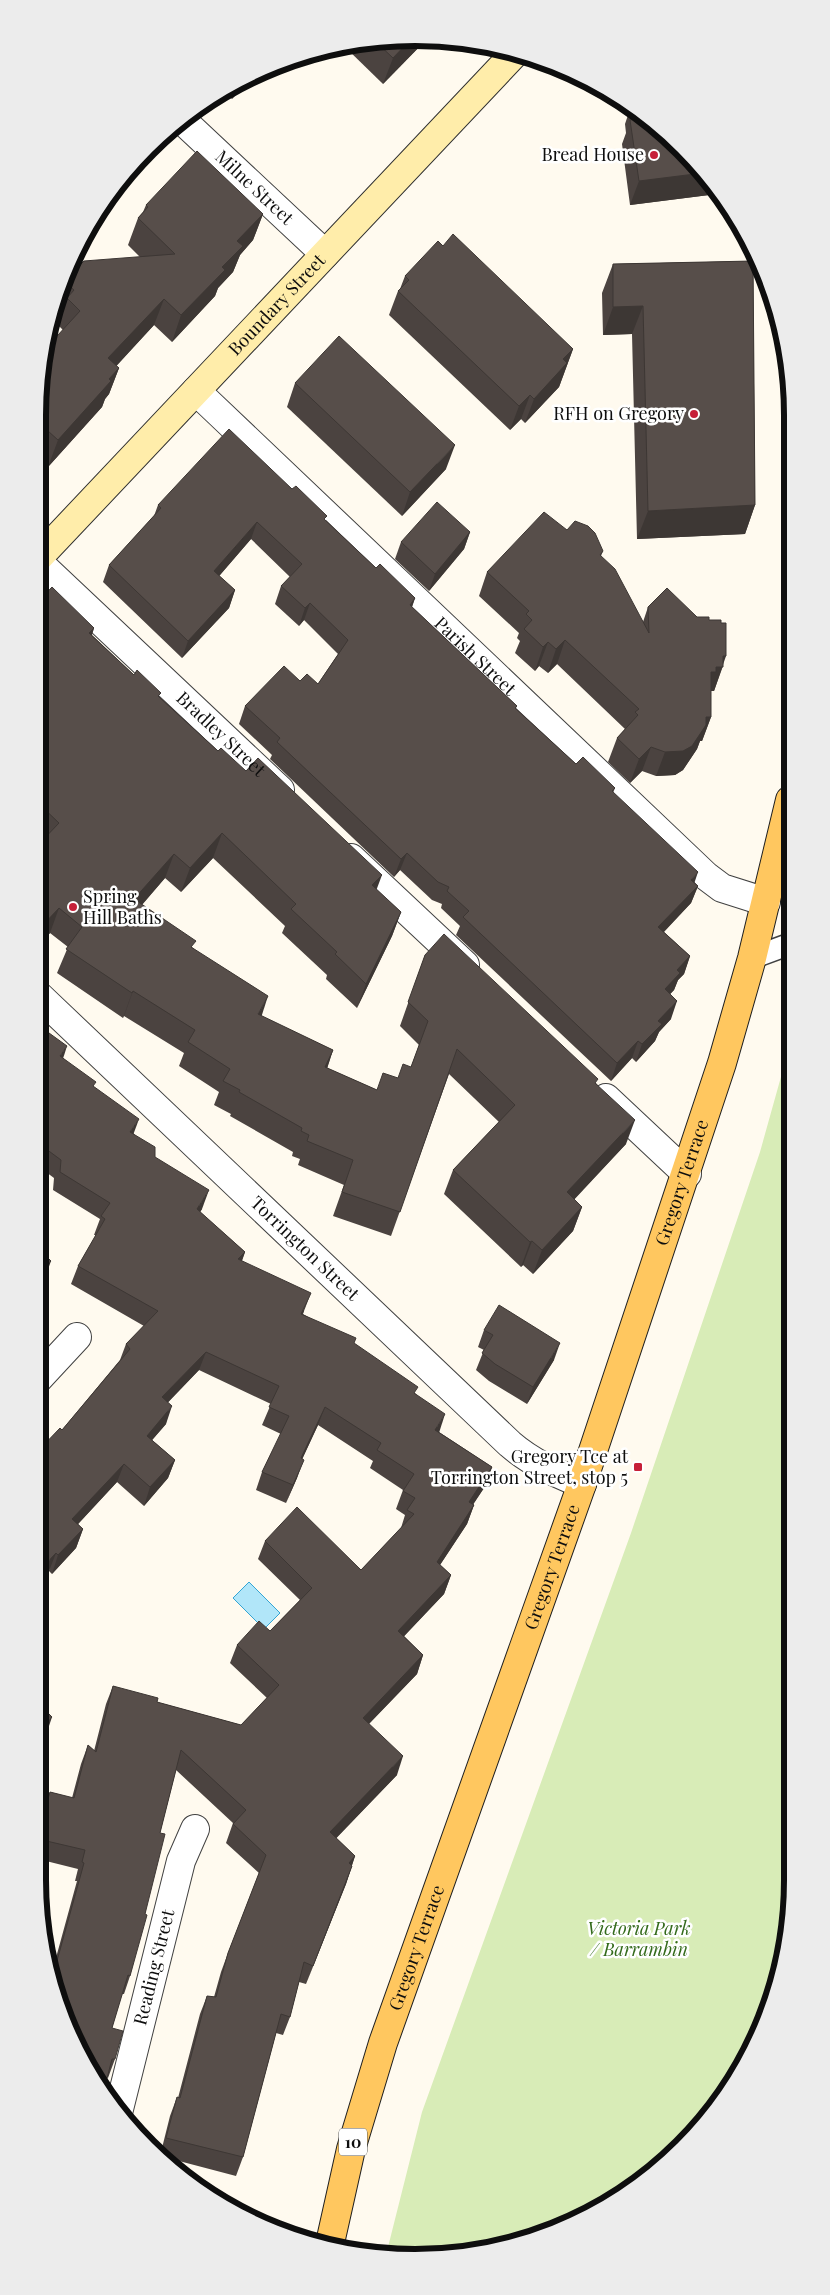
<svg xmlns="http://www.w3.org/2000/svg" width="830" height="2295" viewBox="0 0 830 2295" font-family="'Playfair Display',serif">
<style>
.green{fill:#d8ecb7}
.water{fill:#b1e6f9;stroke:#34a5d4}
.lines{fill:none;stroke-linecap:round;stroke-linejoin:round}
.service-casing{stroke:#414141;stroke-width:24}
.minor-casing{stroke:#414141;stroke-width:30}
.secondary-casing{stroke:#303030;stroke-width:30}
.primary-casing{stroke:#1f1f1f;stroke-width:30}
.service{stroke:#fff;stroke-width:21}
.minor{stroke:#fff;stroke-width:28}
.secondary{stroke:#ffedaa;stroke-width:28}
.primary{stroke:#ffc75f;stroke-width:28}
.wall{fill:#4b4340}
.shaded-wall{fill:#3d3734}
.building{fill:#574e4a;stroke:#3d3734}
.poi-dot{fill:#c61f38;stroke:#fff;stroke-width:2}
.labels{text-anchor:middle;stroke-width:5;stroke-linejoin:round;paint-order:stroke}
.shield{fill:#fff;stroke:#565656;stroke-width:1}
.shield-label{font-size:16px;font-weight:bold;fill:#0e0e0e}
.poi-label{font-size:18px;fill:#0e0e0e;stroke:#fff;text-anchor:end}
.street-label{font-size:18px;fill:#0e0e0e;stroke:#fff}
.park-label{font-size:18px;font-style:italic;fill:#336a1b;stroke:#fff}
.rim{fill:none;stroke:#0e0e0e;stroke-width:6}
</style>
<rect width="100%" height="100%" fill="#fffaef"/>
<path class="green" d="M791,1041L792,1880L780,1977L729,2090L682,2147L625,2194L512,2245L440,2257L386,2255L422,2112L631,1533L760,1152Z"/>
<path class="water" d="M249,1582L280,1613L264,1629L233,1598Z"/>
<g class="lines">
<defs>
<path id="service" d="M752,958L790,944"/>
<g id="minor">
<path id="s1" d="M182,120L325,254"/>
<path id="s2" d="M196,391L706,876L722,888L766,902"/>
<path id="s3" d="M38,562L280,790"/>
<path d="M351,858L465,965"/>
<path id="s4" d="M38,995L510,1444C532,1463 556,1473 582,1484"/>
<path d="M606,1098L687,1174"/>
<path d="M38,1379L77,1337"/>
<path id="s5" d="M119,2109L181,1861L195,1829"/>
</g>
<g id="secondary">
<path id="s6" d="M38,558L516,52"/>
</g>
<g id="primary">
<path id="s7" d="M330,2243L351,2149L383,2043L582,1484L722,1063L752,958L790,800"/>
</g>
</defs>
<use href="#service" class="service-casing"/>
<use href="#minor" class="minor-casing"/>
<use href="#secondary" class="secondary-casing"/>
<use href="#primary" class="primary-casing"/>
<use href="#service" class="service"/>
<use href="#minor" class="minor"/>
<use href="#secondary" class="secondary"/>
<use href="#primary" class="primary"/>
</g>
<g class="wall">
<path d="M427,39L383,84L344,46L365,41Z"/>
<path d="M267,70L254,83L250,79L232,99L223,90L226,88Z"/>
<path d="M630,109L699,166L717,194L630,205L622,144L626,133L625,124Z"/>
<path d="M146,205L263,214L253,240L240,255L233,272L218,288L215,296L172,342L154,325L116,366L119,368L109,394L105,399L102,407L48,467L38,457V415L63,330L57,324L61,314L55,308L64,281L140,257L128,245L138,218L143,212Z"/>
<path d="M443,246L573,349L559,387L525,423L521,419L510,430L389,315L398,291L400,289L405,276Z"/>
<path d="M753,261L755,505L745,534L637,539L632,334L603,335L602,293L613,264Z"/>
<path d="M295,383L446,469L402,516L287,407Z"/>
<path d="M158,505L326,520L376,568L415,598L412,607L517,706L516,708L576,764L615,788L613,793L698,886L691,903L664,932L690,956L684,974L678,980L674,990L670,994L671,1019L659,1032L655,1041L636,1062L632,1058L611,1081L456,935L460,926L441,908L442,904L432,900L400,870L394,877L270,759L272,755L239,724L245,706L300,681L318,684L338,654L304,620L299,626L275,604L281,586L290,577L251,539L219,576L235,590L229,608L182,658L103,582L109,565L154,516Z"/>
<path d="M567,530L603,551L601,556L643,622L648,607L709,620L723,666L714,691H711V717L702,741H700L697,749L683,770L675,775L656,776L642,771L630,783L608,762L617,738L625,729L557,664L548,673L539,666L535,671L515,653L520,641L517,638L519,633L479,596L487,572Z"/>
<path d="M470,532L464,549L429,591L395,559L401,542Z"/>
<path d="M38,602L94,628L92,635L134,675L160,697L218,751L246,771L401,912L392,936L357,1008L326,979L327,975L282,933L285,926L213,858L181,892L165,878L142,905L193,948L261,1016L333,1050L327,1068L377,1090L398,1078L411,1067L419,1045L400,1026L425,955L597,1084L626,1144L574,1199L582,1207L573,1231L533,1274L523,1265L521,1267L444,1194L453,1170L499,1122L449,1074L391,1236L333,1216L344,1185L298,1165L300,1159L292,1156L293,1152L230,1116L231,1114L214,1105L219,1092L179,1066L184,1053L124,1016L123,1018L57,973L68,947L50,933L38,946V845L42,840L38,836Z"/>
<path d="M38,1025L63,1058L94,1087L134,1134L202,1209L200,1212L245,1252L242,1261L304,1311L303,1314L354,1344L416,1394L439,1432L492,1467L486,1485L473,1504L474,1505L467,1524L440,1565L451,1575L444,1594L404,1636L423,1655L417,1674L369,1724L397,1775L336,1838L355,1856L346,1884L306,1984L299,1982L290,2017L283,2035L276,2033L243,2157L236,2176L160,2156L170,2116L177,2097L178,2098L200,2014L207,1996L214,1997L221,1972L228,1953L259,1873L226,1843L233,1823L176,1770L160,1833L145,1914L130,1976L124,1994H122L112,2028L115,2059L108,2078L66,2024L51,1976L77,1881H75L78,1869L38,1859V1828L50,1792L72,1798L81,1764L88,1745L94,1751L106,1704L113,1686L157,1702L241,1725L267,1698L230,1663L237,1645L270,1631L300,1600L258,1559L265,1541L361,1570L401,1528L405,1515L396,1509L403,1490L370,1468L373,1461L318,1425L302,1459L297,1478L286,1503L256,1490L262,1472L281,1434L262,1425L271,1404L199,1370L168,1402L166,1424L152,1440L175,1460L168,1478L144,1506L117,1482L78,1524L83,1529L76,1548L52,1574L49,1571L62,1430L120,1360L126,1344L144,1326L71,1284L78,1266L96,1235H94L100,1219L53,1190L54,1178L38,1166Z"/>
<path d="M484,1330L554,1360L527,1404L489,1381L476,1370L484,1350L478,1347Z"/>
</g>
<g class="shaded-wall">
<path d="M411,39H427L383,84L393,58Z"/>
<path d="M267,70L254,83L257,74Z"/>
<path d="M251,77L250,79L232,99L238,83Z"/>
<path d="M703,173L717,194L630,205L639,181Z"/>
<path d="M263,214L253,240L240,255L233,272L218,288L215,296L172,342L181,315L222,267L237,241Z"/>
<path d="M164,299L154,325L99,385L108,358Z"/>
<path d="M643,306L632,334L603,335L613,307Z"/>
<path d="M573,349L559,387L525,423L534,399L563,359Z"/>
<path d="M119,368L109,394L105,399L102,407L48,467L58,440Z"/>
<path d="M530,395L521,419L510,430L519,406Z"/>
<path d="M455,445L446,469L402,516L410,492Z"/>
<path d="M755,505L745,534L637,539L648,511Z"/>
<path d="M257,522L251,539L208,589L214,571Z"/>
<path d="M470,532L464,549L429,591L435,574Z"/>
<path d="M235,590L229,608L182,658L188,641Z"/>
<path d="M415,598L409,615L410,605Z"/>
<path d="M310,603L304,620L299,626L305,608Z"/>
<path d="M94,628L86,652L89,633Z"/>
<path d="M565,640L557,664L548,673L556,649Z"/>
<path d="M548,642L539,666L535,671L543,647Z"/>
<path d="M723,656H726L714,691H709L711,672L716,667Z"/>
<path d="M706,717H711L702,741H700L697,749L683,770L675,775L656,776L665,752Z"/>
<path d="M651,747L642,771L630,783L639,759Z"/>
<path d="M222,833L213,858L181,892L190,868Z"/>
<path d="M407,853L400,870L394,877L401,859Z"/>
<path d="M174,854L165,878L125,924L134,899Z"/>
<path d="M698,872L692,890L691,880Z"/>
<path d="M382,875L373,899L372,885Z"/>
<path d="M698,886L691,903L652,944L658,927Z"/>
<path d="M59,908L50,933L38,946V939L42,926Z"/>
<path d="M401,912L392,936L357,1008L366,984Z"/>
<path d="M690,956L684,974L678,980L674,990L658,1007L665,989L677,970Z"/>
<path d="M133,991L124,1016L123,1018L132,993Z"/>
<path d="M268,996L260,1021L258,1014Z"/>
<path d="M677,1001L671,1019L659,1032L655,1041L636,1062L642,1044L658,1021Z"/>
<path d="M638,1041L632,1058L611,1081L617,1063Z"/>
<path d="M67,1046L61,1065L60,1056Z"/>
<path d="M333,1050L325,1075V1067Z"/>
<path d="M139,1119L132,1138L130,1132Z"/>
<path d="M635,1120L626,1144L558,1217L567,1192Z"/>
<path d="M209,1190L202,1209L190,1228L197,1209Z"/>
<path d="M582,1207L573,1231L533,1274L542,1250Z"/>
<path d="M532,1241L523,1265L521,1267L530,1242Z"/>
<path d="M245,1252L238,1270V1259Z"/>
<path d="M51,1261L39,1294L38,1296V1275Z"/>
<path d="M311,1293L304,1311L294,1332L301,1314Z"/>
<path d="M560,1343L554,1360L527,1404L533,1387Z"/>
<path d="M206,1352L199,1370L155,1416L162,1397Z"/>
<path d="M172,1406L166,1424L140,1454L147,1436Z"/>
<path d="M325,1407L318,1425L294,1477L301,1458Z"/>
<path d="M445,1414L439,1433L435,1430Z"/>
<path d="M175,1460L168,1478L144,1506L150,1487Z"/>
<path d="M304,1460L297,1478L286,1503L293,1485Z"/>
<path d="M124,1464L117,1482L66,1537L72,1519Z"/>
<path d="M492,1467L486,1485L463,1520L469,1502Z"/>
<path d="M474,1505L467,1524L430,1580L437,1562Z"/>
<path d="M83,1529L76,1548L52,1574L58,1555Z"/>
<path d="M56,1553L49,1571L38,1583V1572Z"/>
<path d="M451,1575L444,1594L392,1649L398,1631Z"/>
<path d="M423,1655L417,1674L356,1737L363,1718Z"/>
<path d="M52,1717L46,1735L38,1744V1732Z"/>
<path d="M403,1756L397,1775L324,1851L330,1832Z"/>
<path d="M355,1856L349,1874V1863Z"/>
<path d="M352,1866L346,1884L306,1984L313,1966Z"/>
</g>
<g class="building">
<path d="M411,39L393,58L374,40Z"/>
<path d="M635,114L699,166L703,173L639,181L630,120L636,119Z"/>
<path d="M197,151L263,214L237,241L243,246L222,267L225,270L181,315L164,299L108,358L119,368L109,379L111,381L58,440L38,422V415L46,348L80,311L67,298L74,290L64,281L84,261L175,254L138,218L148,207L146,205Z"/>
<path d="M453,234L573,349L563,359L567,363L534,399L530,395L519,406L398,291L409,280L405,276L438,241L443,246Z"/>
<path d="M753,261L755,505L648,511L643,306L613,307V264Z"/>
<path d="M339,336L455,445L410,492L295,383Z"/>
<path d="M229,429L292,489L296,486L327,516L324,519L376,568L380,564L415,598L410,605L517,706L515,708L576,764L583,757L615,788L612,791L698,872L691,880L698,886L658,927L690,956L677,970L680,973L665,989L677,1001L658,1021L662,1024L642,1044L638,1041L617,1063L463,917L469,911L447,891L449,887L438,882L407,853L401,859L277,742L280,738L245,706L284,666L300,681L307,674L318,684L348,640L310,603L305,608L281,586L302,564L257,522L214,571L235,590L188,641L109,565L161,508L158,505Z"/>
<path d="M437,502L470,532L435,574L401,542Z"/>
<path d="M544,512L567,530L575,521L588,526L595,533L603,551L600,555L615,569L649,633L648,607L667,588L697,617H709V620H721V623H726V656H723V667H716V672H711V717H706V725L692,746L683,751L665,752L651,747L639,759L617,738L638,715L635,712L639,709L565,640L556,649L548,642L543,647L524,629L532,620L526,614L529,611L487,572Z"/>
<path d="M52,587L94,628L89,633L134,675L137,670L161,693L158,696L218,751L221,748L246,771L258,758L382,875L372,885L401,912L366,984L335,954L337,952L291,909L296,904L222,833L190,868L174,854L134,899L196,941L191,947L268,996L258,1014L333,1050L325,1067L377,1090L383,1073L398,1078L403,1064L411,1067L428,1021L408,1002L425,955L444,934L598,1079L595,1083L635,1120L567,1192L582,1207L542,1250L532,1241L530,1242L453,1170L515,1105L457,1049L400,1212L342,1192L353,1160L307,1141L309,1135L301,1131L302,1128L239,1092L240,1090L223,1081L230,1069L188,1042L195,1030L133,991L132,993L66,949L82,927L59,908L42,926L38,922V845L59,823L38,803V602Z"/>
<path d="M38,1025L67,1046L60,1056L96,1082L93,1086L139,1119L130,1132L155,1147V1157L209,1190L197,1209L245,1252L238,1259L311,1293L301,1314L356,1338L354,1343L418,1387L414,1393L445,1414L435,1430L492,1467L469,1502L474,1505L437,1562L451,1575L398,1631L423,1655L363,1718L403,1756L330,1832L355,1856L349,1863L352,1866L313,1966L304,1962L290,2017L281,2014L243,2157L166,2138L177,2097L180,2098L207,1996L216,1997L228,1953L266,1855L233,1824L246,1810L181,1750L160,1833L165,1834L145,1914L147,1915L130,1976L128,1975L112,2028L123,2031L115,2059H112L105,2086L66,2024L52,1979L84,1863L82,1862L85,1850L38,1839V1832L50,1792L74,1798L88,1745L96,1752L113,1686L158,1698L157,1702L241,1725L279,1685L237,1645L259,1621L270,1631L312,1588L265,1541L297,1507L361,1570L414,1514L407,1510L415,1498L403,1491L414,1474L377,1450L381,1443L325,1407L301,1458L304,1460L293,1485L262,1472L289,1416L269,1407L279,1386L206,1352L162,1397L172,1406L147,1436L175,1460L150,1487L124,1464L72,1519L83,1529L58,1555L56,1553L38,1572V1451L60,1428L62,1430L130,1349L126,1344L158,1311L78,1266L105,1219L101,1216L110,1203L60,1172L61,1160L38,1143Z"/>
<path d="M38,1248L51,1261L38,1275Z"/>
<path d="M499,1305L560,1343L533,1387L495,1364L482,1353L493,1335L484,1330Z"/>
<path d="M38,1703L52,1717L38,1732Z"/>
</g>
<g class="poi-dot">
<circle cx="654" cy="155" r="5"/>
<circle cx="694" cy="414" r="5"/>
<circle cx="73" cy="907" r="5"/>
<rect x="633" y="1462" width="10" height="10" rx="2.5"/>
</g>
<g class="labels">
<rect class="shield" x="339" y="2128.5" width="28" height="27" rx="4"/>
<g class="shield-label">
<text x="353" y="2148">10</text>
</g>
<g class="poi-label">
<text x="644" y="161">Bread House</text>
<text x="684" y="420">RFH on Gregory</text>
<text x="83" y="903" text-anchor="start">Spring<tspan x="83" dy="21">Hill Baths</tspan></text>
<text x="628" y="1463">Gregory Tce at<tspan x="628" dy="21">Torrington Street, stop 5</tspan></text>
</g>
<g class="street-label">
<text dy="6" stroke="none"><textPath href="#s1" startOffset="99">Milne Street</textPath></text>
<text dy="6" stroke="none"><textPath href="#s6" startOffset="348">Boundary Street</textPath></text>
<text dy="6" stroke="none"><textPath href="#s2" startOffset="385">Parish Street</textPath></text>
<text dy="6" stroke="none"><textPath href="#s3" startOffset="251">Bradley Street</textPath></text>
<text dy="6" stroke="none"><textPath href="#s7" startOffset="1118">Gregory Terrace</textPath></text>
<text dy="6" stroke="none"><textPath href="#s4" startOffset="368">Torrington Street</textPath></text>
<text dy="6" stroke="none"><textPath href="#s7" startOffset="712">Gregory Terrace</textPath></text>
<text dy="6" stroke="none"><textPath href="#s7" startOffset="308">Gregory Terrace</textPath></text>
<text dy="6" stroke="none"><textPath href="#s5" startOffset="146">Reading Street</textPath></text>
</g>
<g class="park-label">
<text x="639" y="1935">Victoria Park<tspan x="639" dy="21">/ Barrambin</tspan></text>
</g>
</g>
<path d="M0 0H830V2295H0ZM415 46H415A369 369 0 0 1 784 415V1880A369 369 0 0 1 415 2249H415A369 369 0 0 1 46 1880V415A369 369 0 0 1 415 46Z" fill="#ececec" fill-rule="evenodd"/>
<path class="rim" d="M415 46H415A369 369 0 0 1 784 415V1880A369 369 0 0 1 415 2249H415A369 369 0 0 1 46 1880V415A369 369 0 0 1 415 46Z"/>
</svg>
